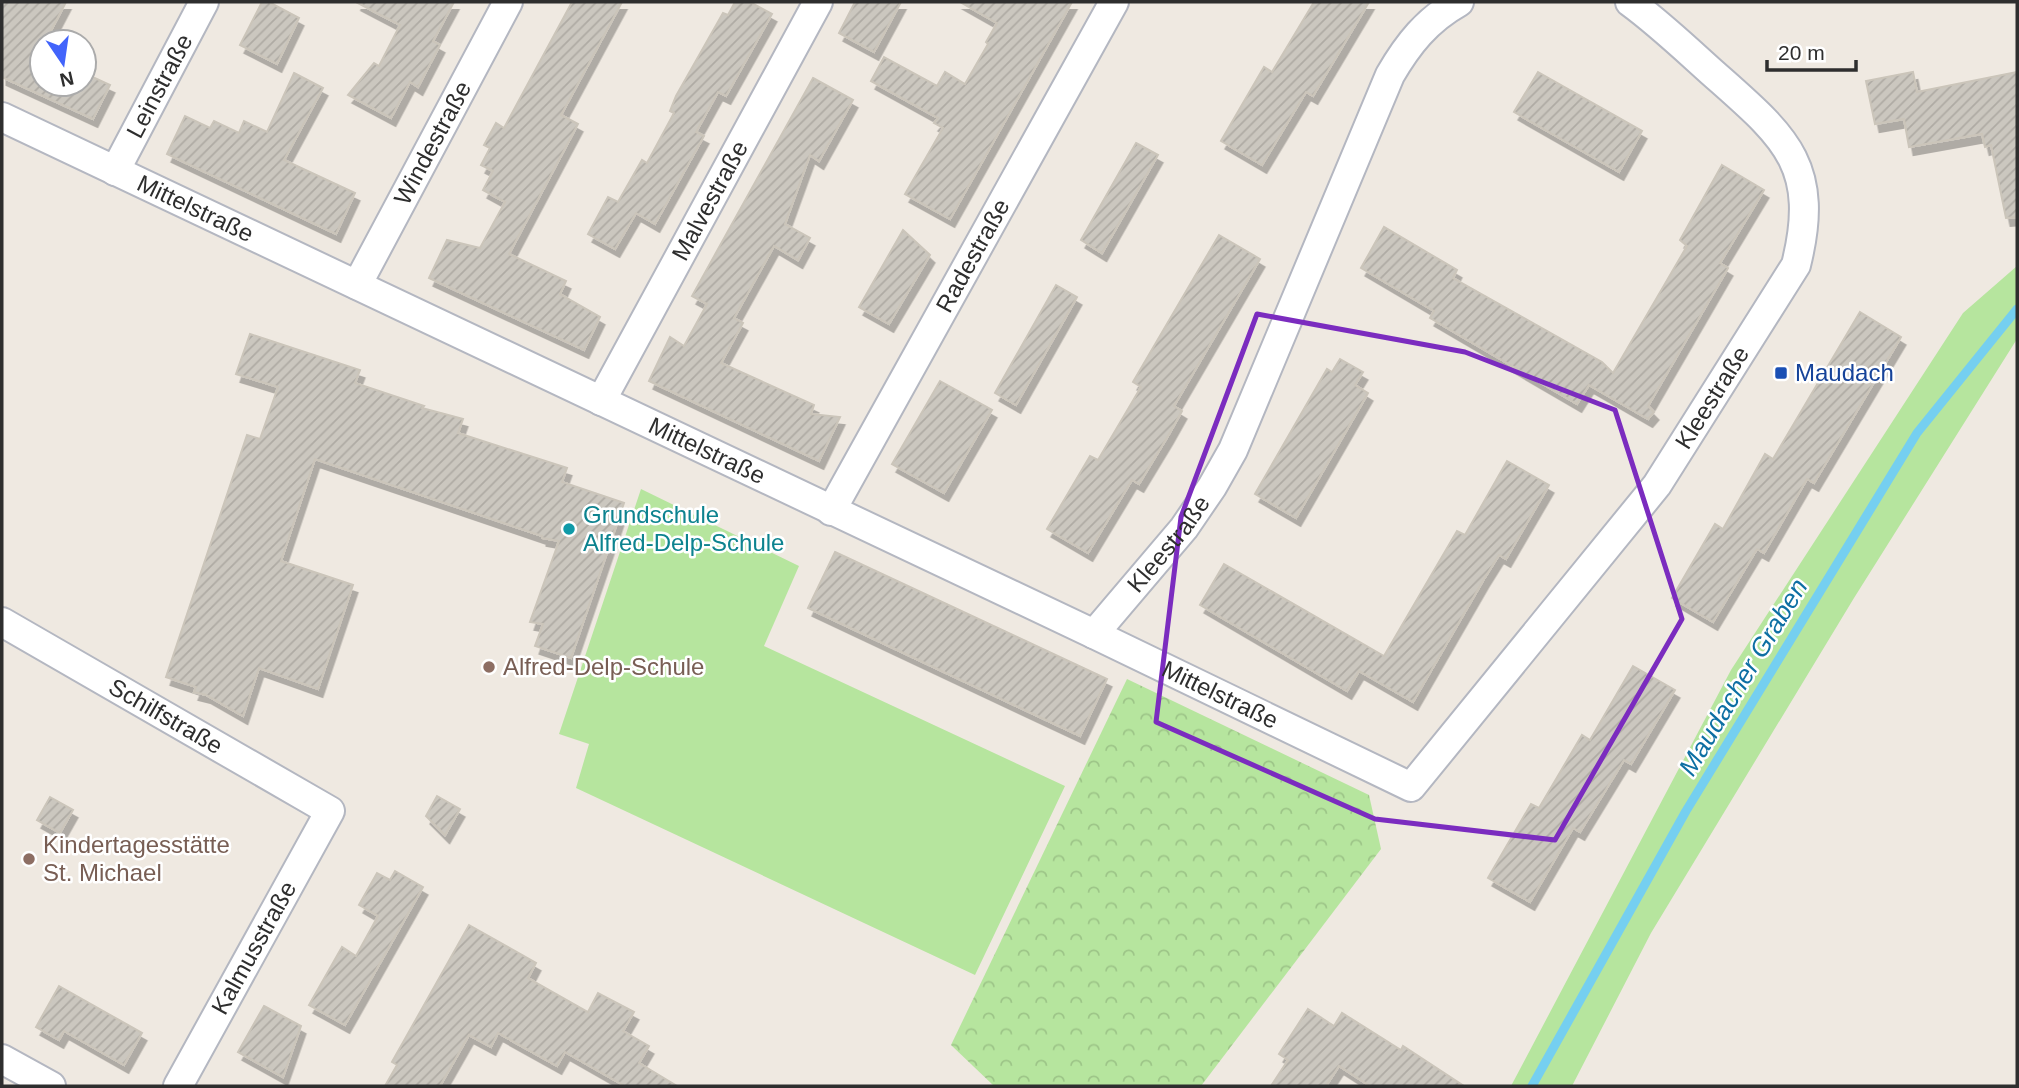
<svg xmlns="http://www.w3.org/2000/svg" width="2019" height="1088" viewBox="0 0 2019 1088" font-family="Helvetica,sans-serif">
<style>
.grass{fill:#b6e59e}
.park{fill:url(#park-crowns)}
.lines{fill:none;stroke-linecap:round;stroke-linejoin:round}
.stream{stroke:#75cff0;stroke-width:9}
.building{fill:url(#building-hatch);stroke:#cbc5ba;stroke-width:2;filter:url(#shadow)}
.street-casing{stroke:#b4b7c1;stroke-width:32}
.street{stroke:#fff;stroke-width:28}
.marked{fill:none;stroke:#7b2cbf;stroke-width:5;stroke-linejoin:round}
.transit-dot{fill:#1a4fb4;stroke:#fff;stroke-width:2.5}
.culture-dot{fill:#0f9aa8;stroke:#fff;stroke-width:2.5}
.education-dot{fill:#8d6e63;stroke:#fff;stroke-width:2.5}
.labels{text-anchor:middle;stroke-width:5;stroke-linejoin:round;paint-order:stroke}
.street-label{font-size:24px;fill:#2e2e2e;stroke:#fff}
.transit-label{font-size:24px;fill:#164399;stroke:#fff;text-anchor:start}
.culture-label{font-size:24px;fill:#0d838f;stroke:#fff;text-anchor:start}
.education-label{font-size:24px;fill:#785e54;stroke:#fff;text-anchor:start}
.water-label{font-size:26px;font-style:italic;fill:#0d6fa3;stroke:#fff}
</style>
<defs>
<pattern id="park-crowns" width="20" height="18" patternUnits="userSpaceOnUse" patternTransform="scale(1.75)"><rect width="20" height="18" fill="#b6e59e"/><path d="M2 6a3 3 0 1 1 6 0M12 15a3 3 0 1 1 6 0" fill="none" stroke="#9dc588"/></pattern>
<pattern id="building-hatch" width="6" height="6" patternUnits="userSpaceOnUse" patternTransform="scale(1.75)"><rect width="6" height="6" fill="#cbc7bf"/><path d="M-1 1l2-2M0 6l6-6M5 7l2-2" fill="none" stroke="#afaba4"/></pattern>
<filter id="shadow"><feDropShadow dx="4.5" dy="8" stdDeviation="0" flood-color="#0004"/></filter>
</defs>
<rect width="100%" height="100%" fill="#efe9e1"/>
<g class="grass">
<path d="M2017,266V339L1854,598L1651,933L1572,1086H1511L1731,670L1963,313Z"/>
<path d="M641,489L799,566L764,646L1065,786L975,975L576,788L589,744L559,734Z"/>
</g>
<path class="park" d="M1127,679L1369,795L1381,849L1201,1086H994L951,1045Z"/>
<g class="lines">
<path class="stream" d="M1532,1086L1686,811L1917,433L2017,309"/>
</g>
<g class="building">
<path d="M2,2H66L45,42H42L40,52L42,53V84H84V73L110,85L93,119L2,77Z"/>
<path d="M262,2H269L299,18L277,64L240,45Z"/>
<path d="M356,2H454L433,41L440,45L418,87L410,82L391,118L348,95L374,63L379,66L400,25Z"/>
<path d="M572,2H622L561,115L578,124L509,254L566,281L560,294L600,317L584,350L429,278L447,240L480,248L505,202L483,190L493,171L481,165L490,148L484,145L496,123L504,128Z"/>
<path d="M735,2H750L772,14L726,96L718,92L696,132L704,136L655,224L636,213L615,249L588,234L608,197L618,202L642,160L647,163L674,113L670,111L676,96L723,13L728,15Z"/>
<path d="M855,2H901L874,52L839,33Z"/>
<path d="M960,2H1072L950,219L905,194L943,128L934,123L938,118L871,81L884,57L937,86L945,72L965,84L988,44L986,42L997,23Z"/>
<path d="M1314,2H1369L1313,96L1306,92L1262,165L1221,141L1264,67L1272,72Z"/>
<path d="M1538,72L1642,131L1619,172L1514,112Z"/>
<path d="M1913,72L1917,92L2017,72V217L2006,218L1991,145L1985,147L1982,134L1909,147L1904,119L1875,124L1866,81Z"/>
<path d="M294,73L323,88L284,160L355,193L336,234L167,154L185,116L210,128L214,121L239,133L244,121L267,132Z"/>
<path d="M813,78L853,100L819,161L810,155L785,224L810,238L798,260L774,246L734,318L743,323L721,363L814,405L811,414L840,417L819,461L649,381L670,337L684,346L707,304L692,296Z"/>
<path d="M1136,143L1158,155L1102,253L1081,240Z"/>
<path d="M1722,165L1764,190L1720,263L1728,268L1648,406L1654,412L1648,419L1589,385L1577,404L1430,318L1434,311L1361,268L1384,227L1457,270L1453,278L1602,362L1613,373L1687,246L1680,240Z"/>
<path d="M903,230L930,255L889,324L859,307Z"/>
<path d="M1219,235L1260,259L1174,406L1182,411L1168,436L1139,484L1132,480L1088,553L1047,529L1090,456L1098,460L1141,387L1133,382Z"/>
<path d="M1056,285L1077,297L1016,405L995,393Z"/>
<path d="M1860,312L1901,337L1814,483L1807,479L1764,553L1757,549L1713,622L1672,598L1715,524L1723,529L1765,454L1773,459Z"/>
<path d="M250,334L360,370L355,383L424,406L422,408L463,419L458,433L567,468L562,482L624,503L571,658L535,646L543,624L530,622L559,541L542,538V536L315,459L281,561L353,585L318,689L259,668L243,716L206,695L194,692L196,687L166,677L247,435L260,439L278,387L236,374Z"/>
<path d="M1340,359L1363,372L1355,385L1368,393L1296,518L1255,494L1327,369L1332,372Z"/>
<path d="M940,381L992,410L944,493L892,464Z"/>
<path d="M1507,461L1549,485L1506,559L1499,555L1484,579L1413,702L1359,671L1347,691L1200,605L1224,564L1384,656L1457,531L1465,535Z"/>
<path d="M835,552L1107,679L1080,736L808,608Z"/>
<path d="M1633,666L1675,690L1631,764L1624,760L1580,832L1573,828L1530,902L1488,878L1531,804L1539,808L1582,735L1590,740Z"/>
<path d="M437,796L460,809L445,835L426,816Z"/>
<path d="M50,797L73,810L60,833L37,820Z"/>
<path d="M395,871L423,887L345,1025L309,1005L342,947L356,956L378,916L359,905L377,873L390,880Z"/>
<path d="M469,925L536,963L528,978L588,1012L598,993L634,1012L623,1031L649,1046L639,1063L677,1086H625L565,1052L557,1066L498,1033L491,1047L469,1035L440,1086H385L397,1065L392,1062Z"/>
<path d="M59,986L142,1033L124,1065L64,1031L59,1040L36,1027Z"/>
<path d="M264,1006L301,1026L283,1077L238,1052Z"/>
<path d="M1308,1009L1334,1026L1342,1013L1401,1050L1403,1046L1464,1086H1370L1339,1066L1326,1086H1271L1288,1060L1279,1054Z"/>
</g>
<g class="lines">
<defs>
<g id="street">
<path id="s1" d="M2,117L1094,634L1411,787L1657,485L1796,265C1821,165 1785,137 1715,75C1687,50 1660,24 1630,2"/>
<path id="s2" d="M115,171L204,2"/>
<path id="s3" d="M357,285L508,2"/>
<path id="s4" d="M601,401L818,2"/>
<path id="s5" d="M831,511L1114,2"/>
<path id="s6" d="M2,622L330,811L178,1086"/>
<path id="s7" d="M1094,634L1184,528L1212,487L1233,450L1390,75C1408,44 1427,20 1459,2"/>
<path d="M2,1059L51,1086"/>
</g>
</defs>
<use href="#street" class="street-casing"/>
<use href="#street" class="street"/>
</g>
<path class="marked" d="M1257,314L1465,352L1615,410L1682,619L1555,840L1375,819L1156,722L1181,517Z"/>
<rect class="transit-dot" x="1774" y="366" width="14" height="14" rx="3.5"/>
<circle class="culture-dot" cx="569" cy="529" r="7"/>
<g class="education-dot">
<circle cx="489" cy="667" r="7"/>
<circle cx="29" cy="859" r="7"/>
</g>
<g class="labels">
<g class="street-label">
<text dy="8" stroke="none"><textPath href="#s2" startOffset="96">Leinstraße</textPath></text>
<text dy="8" stroke="none"><textPath href="#s3" startOffset="161">Windestraße</textPath></text>
<text dy="8" stroke="none"><textPath href="#s4" startOffset="228">Malvestraße</textPath></text>
<text dy="8" stroke="none"><textPath href="#s1" startOffset="214">Mittelstraße</textPath></text>
<text dy="8" stroke="none"><textPath href="#s5" startOffset="292">Radestraße</textPath></text>
<text dy="8" stroke="none"><textPath href="#s1" startOffset="2053">Kleestraße</textPath></text>
<text dy="8" stroke="none"><textPath href="#s1" startOffset="780">Mittelstraße</textPath></text>
<text dy="8" stroke="none"><textPath href="#s7" startOffset="117">Kleestraße</textPath></text>
<text dy="8" stroke="none"><textPath href="#s1" startOffset="1348">Mittelstraße</textPath></text>
<text dy="8" stroke="none"><textPath href="#s6" startOffset="189">Schilfstraße</textPath></text>
<text transform="translate(254 948) rotate(-61)" y="8">Kalmusstraße</text>
</g>
<g class="transit-label">
<text x="1795" y="381">Maudach</text>
</g>
<g class="culture-label">
<text x="583" y="523">Grundschule<tspan x="583" dy="28">Alfred-Delp-Schule</tspan></text>
</g>
<g class="education-label">
<text x="503" y="675">Alfred-Delp-Schule</text>
<text x="43" y="853">Kindertagesstätte<tspan x="43" dy="28">St. Michael</tspan></text>
</g>
<g class="water-label">
<text transform="translate(1743 677) rotate(-59)" y="9">Maudacher Graben</text>
</g>
</g>
<rect width="2019" height="1088" fill="none" stroke="#2e2e2e" stroke-width="7"/>
<g transform="translate(63 63) rotate(167)"><circle r="33" fill="#ffffff" stroke="#ababab" stroke-width="2"/>
<path d="M0-5L12 26L0 18L-12 26Z" fill="#4264fb"/>
<text y="-10" font-size="19" font-weight="bold" text-anchor="middle" fill="#2e2e2e">N</text>
</g>
<path d="M1767 60v10h89v-10" fill="none" stroke="#2e2e2e" stroke-width="3.5"/>
<text x="1778" y="60" font-size="21" fill="#2e2e2e" stroke="#ffffff" stroke-width="5" paint-order="stroke">20 m</text>
</svg>
